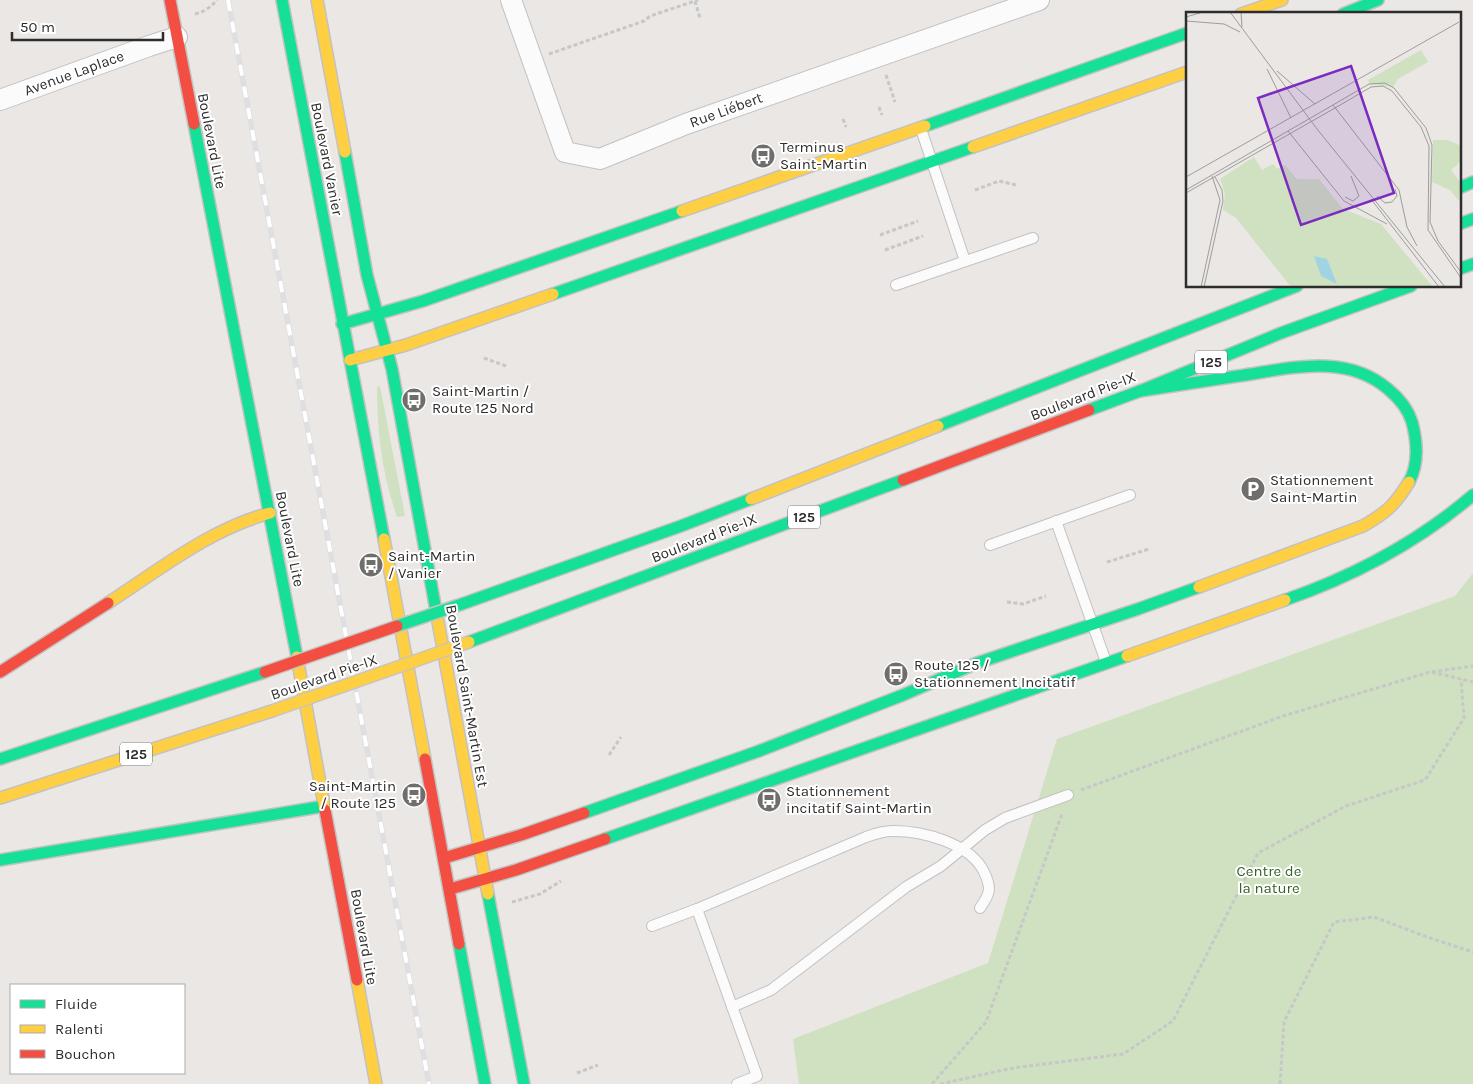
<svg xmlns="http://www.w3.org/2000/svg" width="1473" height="1084" viewBox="0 0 1473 1084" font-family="Karla,sans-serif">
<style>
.green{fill:#d0e1c1}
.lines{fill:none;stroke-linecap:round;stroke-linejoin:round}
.lane-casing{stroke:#c3c2c2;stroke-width:12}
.street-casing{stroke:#c3c2c2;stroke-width:22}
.fast-casing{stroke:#c3c2c2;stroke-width:14}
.slow-casing{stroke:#c3c2c2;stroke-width:14}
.jam-casing{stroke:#c3c2c2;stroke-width:14}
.path{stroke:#c7c7c7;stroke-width:3;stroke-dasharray:4 2.5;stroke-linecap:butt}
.lane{stroke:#fcfbfb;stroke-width:10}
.street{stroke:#fcfbfb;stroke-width:20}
.fast{stroke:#16e098;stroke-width:11}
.slow{stroke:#ffcf43;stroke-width:11}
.jam{stroke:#f24e42;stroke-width:11}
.rail-casing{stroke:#dfdee0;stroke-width:5.5}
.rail{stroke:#fff;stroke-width:4;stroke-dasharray:11;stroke-linecap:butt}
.fast-bridge-casing{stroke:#c6c4c3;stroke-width:14;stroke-linecap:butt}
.slow-bridge-casing{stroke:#c6c4c3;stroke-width:14;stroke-linecap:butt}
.jam-bridge-casing{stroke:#c6c4c3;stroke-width:14;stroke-linecap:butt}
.fast-bridge{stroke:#16e098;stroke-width:11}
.slow-bridge{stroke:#ffcf43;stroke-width:11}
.jam-bridge{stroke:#f24e42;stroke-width:11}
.labels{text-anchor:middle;stroke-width:4;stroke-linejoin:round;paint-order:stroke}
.shield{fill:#fff;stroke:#6c6c6c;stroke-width:1}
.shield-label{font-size:14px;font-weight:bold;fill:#2d2d2d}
.street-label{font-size:15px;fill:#2d2d2d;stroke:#fff}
.poi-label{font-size:15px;fill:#2d2d2d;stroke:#fff;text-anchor:start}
.park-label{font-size:15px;fill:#346324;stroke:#fff}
.inset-road{fill:none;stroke:#9e9d9b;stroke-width:1}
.view{fill:#7b2cbf;fill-opacity:0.15;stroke:#7b2cbf;stroke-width:2.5}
.inset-edge{fill:none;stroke:#2d2d2d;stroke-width:2.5}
</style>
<rect width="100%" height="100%" fill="#eae7e4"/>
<g class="green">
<path d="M380,386L405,516L397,517C382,474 377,432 377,387Z"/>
<path d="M1473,573V1084H799L793,1039L988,963L1057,739L1455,596Z"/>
</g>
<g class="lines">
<defs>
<g id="lane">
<path d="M921,129L965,261"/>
<path d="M896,285L1033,238"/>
<path d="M1056,521L1106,662"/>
<path d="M990,545L1130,495"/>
<path d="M652,926L697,909"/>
<path d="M732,1007L771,990L906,887L941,866L985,830L1005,818L1068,795"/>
<path d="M737,1084L757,1076L697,909L866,837C874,834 883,831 893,831C923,831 970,843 984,872C992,888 990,894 980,908"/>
</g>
<g id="street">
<path d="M511,0L565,152L600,159L686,124L1039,0"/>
<path d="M0,100L149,46L177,37"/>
</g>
<g id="fast">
<path d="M282,0L384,539"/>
<path d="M1343,14L1378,0"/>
<path d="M194,124L297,657"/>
<path d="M925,126L1187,33"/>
<path d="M345,152L367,275L392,369L437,616"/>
<path d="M1459,188L1473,182"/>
<path d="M1459,224L1473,219"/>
<path d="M1459,269L1473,264"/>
<path d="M553,294L973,147"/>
<path d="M342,324L423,301L682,211"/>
<path d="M1140,391C1173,386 1205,381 1238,376C1288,369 1345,352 1388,389C1399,398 1408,409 1412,422C1417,441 1419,464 1409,482"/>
<path d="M1089,410L1140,391L1281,333L1411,286"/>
<path d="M938,426L1297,286"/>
<path d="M1285,600C1354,576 1417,543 1473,495"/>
<path d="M462,604L681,526L751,499"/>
<path d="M469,642L903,480"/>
<path d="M0,759L265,672"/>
<path d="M584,813L759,751L903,695L977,663L1138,609L1199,587"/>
<path d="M605,839L1127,656"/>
<path d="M0,860L325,806"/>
<path d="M488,894L524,1084"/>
<path d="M459,944L485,1084"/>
</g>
<g id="slow">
<path d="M317,0L345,152"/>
<path d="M1241,14L1282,0"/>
<path d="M973,147L1187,72"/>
<path d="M682,211L925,126"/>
<path d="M350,360L406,345L553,294"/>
<path d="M751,499L938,426"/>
<path d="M384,539L425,759"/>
<path d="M1199,587L1363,526C1386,513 1395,505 1409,482"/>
<path d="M108,603C159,570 210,529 270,513"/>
<path d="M437,616L488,894"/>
<path d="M1127,656L1285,600"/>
<path d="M297,657L325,810"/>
<path d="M0,798L272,711"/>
<path d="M357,980L376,1084"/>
</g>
<g id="jam">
<path d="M170,0L194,124"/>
<path d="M903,480L1089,410"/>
<path d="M0,672L108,603"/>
<path d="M425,759L459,944"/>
<path d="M325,810L357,980"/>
<path d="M444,858L521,835L584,813"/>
<path d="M450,889L516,870L605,839"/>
</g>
</defs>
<use href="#lane" class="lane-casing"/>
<use href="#street" class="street-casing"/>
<use href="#fast" class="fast-casing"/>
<use href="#slow" class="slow-casing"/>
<use href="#jam" class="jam-casing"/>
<g class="path">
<path d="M695,1L700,18"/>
<path d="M195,14C204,12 211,7 217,0"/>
<path d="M549,54L644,21L650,16L698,0"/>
<path d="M886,75L895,102"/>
<path d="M879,107L882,115"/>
<path d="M843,119L846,127"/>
<path d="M975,190L999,181L1016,185"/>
<path d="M880,235L918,221"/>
<path d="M885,250L923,236"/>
<path d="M484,358L506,366"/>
<path d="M1107,562L1149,549"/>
<path d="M1007,602L1023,604L1046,596"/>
<path d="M1432,672L1473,682"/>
<path d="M609,755L621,737"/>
<path d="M1081,790L1283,716L1430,672L1473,666"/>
<path d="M512,902L540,894L561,881"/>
<path d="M577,1073L598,1065"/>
<path d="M932,1084L986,1022L1062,814"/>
<path d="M940,1084L1013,1068L1123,1054L1173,1021L1258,853L1346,806L1425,780L1464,718L1461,679"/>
<path d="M1280,1084L1284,1022L1334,922L1374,917L1430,938L1473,952"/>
</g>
<use href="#lane" class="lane"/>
<use href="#street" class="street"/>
<use href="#fast" class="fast"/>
<use href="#slow" class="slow"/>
<use href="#jam" class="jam"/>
<defs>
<path id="rail" d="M228,0L429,1084"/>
</defs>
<use href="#rail" class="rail-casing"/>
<use href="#rail" class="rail"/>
<defs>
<path id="fast-bridge" d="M397,626L462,604"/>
<path id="slow-bridge" d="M272,711L469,642"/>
<path id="jam-bridge" d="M265,672L397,626"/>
</defs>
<use href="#fast-bridge" class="fast-bridge-casing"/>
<use href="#slow-bridge" class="slow-bridge-casing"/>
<use href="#jam-bridge" class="jam-bridge-casing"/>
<use href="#fast-bridge" class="fast-bridge"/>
<use href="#slow-bridge" class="slow-bridge"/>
<use href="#jam-bridge" class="jam-bridge"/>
</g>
<defs>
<symbol id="bus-disc" viewBox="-11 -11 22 22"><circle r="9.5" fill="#6f6e6d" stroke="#fff"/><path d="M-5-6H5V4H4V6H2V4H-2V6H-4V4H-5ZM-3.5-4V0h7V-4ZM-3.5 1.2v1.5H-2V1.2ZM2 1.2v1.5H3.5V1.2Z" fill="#fff"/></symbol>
<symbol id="parking-disc" viewBox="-11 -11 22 22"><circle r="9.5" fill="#6f6e6d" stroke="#fff"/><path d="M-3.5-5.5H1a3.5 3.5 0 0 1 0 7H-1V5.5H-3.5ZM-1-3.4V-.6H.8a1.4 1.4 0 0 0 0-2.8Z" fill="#fff"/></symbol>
</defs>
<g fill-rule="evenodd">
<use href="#bus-disc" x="749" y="142" width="28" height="28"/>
<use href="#bus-disc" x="400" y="386" width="28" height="28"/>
<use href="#parking-disc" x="1239" y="475" width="28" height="28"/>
<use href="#bus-disc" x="357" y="551" width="28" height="28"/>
<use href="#bus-disc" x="882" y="660" width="28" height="28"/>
<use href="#bus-disc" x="400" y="781" width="28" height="28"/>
<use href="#bus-disc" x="755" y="786" width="28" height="28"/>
</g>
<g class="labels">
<g class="shield">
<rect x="1195" y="350.5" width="32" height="23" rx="4"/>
<rect x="788" y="505.5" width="32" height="23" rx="4"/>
<rect x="120" y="742.5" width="32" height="23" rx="4"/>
</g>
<g class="shield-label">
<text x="1211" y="367">125</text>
<text x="804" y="522">125</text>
<text x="136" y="759">125</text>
</g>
<g class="street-label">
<text transform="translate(74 73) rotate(-20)" y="5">Avenue Laplace</text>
<text transform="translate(726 110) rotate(-20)" y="5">Rue Liébert</text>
<text transform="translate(212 141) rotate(79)" y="5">Boulevard Lite</text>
<text transform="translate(327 159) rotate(79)" y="5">Boulevard Vanier</text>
<text transform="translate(1083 396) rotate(-21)" y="5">Boulevard Pie-IX</text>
<text transform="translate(704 538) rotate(-21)" y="5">Boulevard Pie-IX</text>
<text transform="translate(290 539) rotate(79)" y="5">Boulevard Lite</text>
<text transform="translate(324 677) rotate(-19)" y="5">Boulevard Pie-IX</text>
<text transform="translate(467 696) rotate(80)" y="5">Boulevard Saint-Martin Est</text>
<text transform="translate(364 937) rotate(80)" y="5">Boulevard Lite</text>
</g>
<g class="poi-label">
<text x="780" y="152">Terminus<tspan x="780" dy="17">Saint-Martin</tspan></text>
<text x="432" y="396">Saint-Martin /<tspan x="432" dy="17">Route 125 Nord</tspan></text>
<text x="1270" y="485">Stationnement<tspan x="1270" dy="17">Saint-Martin</tspan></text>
<text x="388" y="561">Saint-Martin<tspan x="388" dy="17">/ Vanier</tspan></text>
<text x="914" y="670">Route 125 /<tspan x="914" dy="17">Stationnement Incitatif</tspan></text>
<text x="396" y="791" text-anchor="end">Saint-Martin<tspan x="396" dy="17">/ Route 125</tspan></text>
<text x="786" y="796">Stationnement<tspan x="786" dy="17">incitatif Saint-Martin</tspan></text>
</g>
<g class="park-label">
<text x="1269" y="876">Centre de<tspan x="1269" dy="17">la nature</tspan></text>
</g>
</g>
<g transform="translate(1186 12)">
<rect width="275" height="275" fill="#eae7e4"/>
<path d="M235,38L242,50L212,67L207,75L184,72L182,68ZM247,128H262L275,134V149L265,158L275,171L273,189L264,178L246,170ZM68,145L76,158L87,152L91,157L99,153L111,167H133L157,197L195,212L247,275H105L50,206L37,198L39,182L34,167Z" fill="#d0e1c1"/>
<path d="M128,244L141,247L151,272L135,264Z" fill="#a1d4e2"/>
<path class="inset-road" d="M44,0L131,117L259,275M55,0L56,15M0,5L17,0M0,9L38,12L54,20M81,57L105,106M91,59L129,92M147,93L183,72L199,71L208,76L240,116L246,133L244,210L252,229L275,260M147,93L213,178L221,215L231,234M149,96L185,75L197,74L206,79L235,115L243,134L242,218L275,266M102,119L158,189L201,212M0,165L273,10M0,178L147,93M0,181L149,96M191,184L199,191L206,190L211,184L209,177M159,185L167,189L173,184L165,164M185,187L253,275M15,275L34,188L26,164M18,275L37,189L36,178L29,165"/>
<path class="view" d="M165,54L208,181L115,213L72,86Z"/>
<rect width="275" height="275" class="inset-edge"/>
</g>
<rect x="10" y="984" width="175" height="90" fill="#ffffff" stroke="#ababab"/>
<rect x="20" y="1000" width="25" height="8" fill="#16e098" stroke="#ababab"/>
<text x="55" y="1009" font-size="15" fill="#2d2d2d">Fluide</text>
<rect x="20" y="1025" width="25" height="8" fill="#ffcf43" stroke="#ababab"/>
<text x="55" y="1034" font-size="15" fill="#2d2d2d">Ralenti</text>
<rect x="20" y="1050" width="25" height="8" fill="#f24e42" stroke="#ababab"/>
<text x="55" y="1059" font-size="15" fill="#2d2d2d">Bouchon</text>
<path d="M12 32v8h151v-8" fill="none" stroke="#2d2d2d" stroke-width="2.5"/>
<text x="20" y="32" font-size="15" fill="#2d2d2d" stroke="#ffffff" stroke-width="4" paint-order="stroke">50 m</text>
</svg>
